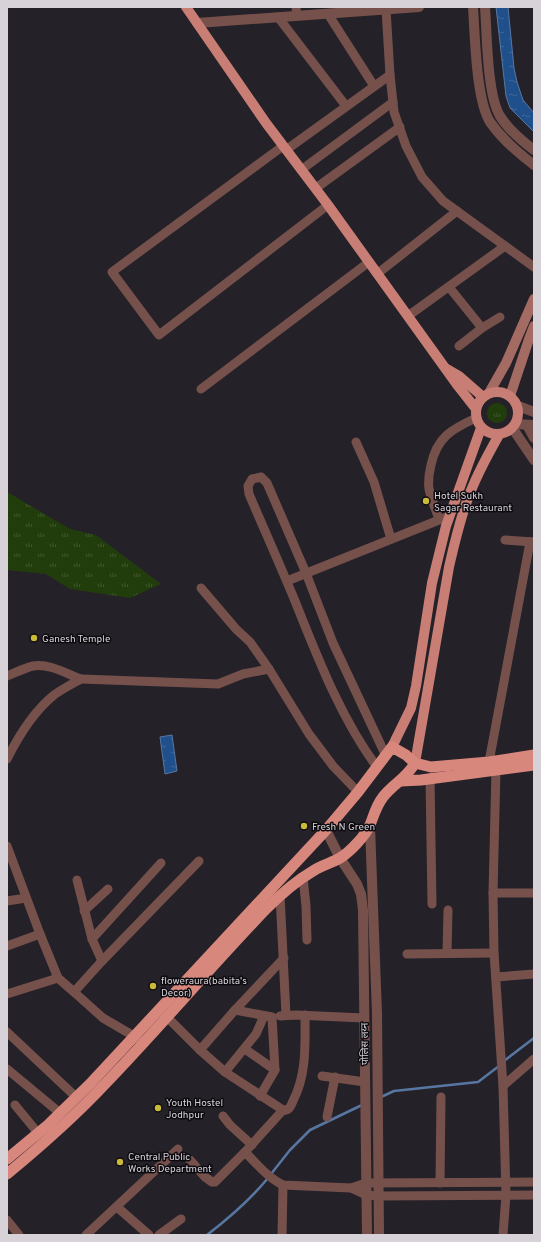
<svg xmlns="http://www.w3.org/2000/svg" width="541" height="1242" viewBox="0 0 541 1242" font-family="Overpass,'Noto Sans Devanagari',sans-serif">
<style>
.grass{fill:url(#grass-tufts)}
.water{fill:url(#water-ripples);stroke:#5777a2}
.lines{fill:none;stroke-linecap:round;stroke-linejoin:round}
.stream{stroke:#5777a2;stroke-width:2.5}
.minor{stroke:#76514c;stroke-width:9}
.tertiary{stroke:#76514c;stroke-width:10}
.secondary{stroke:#a46b63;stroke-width:10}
.primary{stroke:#c87e74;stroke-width:10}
.trunk{stroke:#d8877c;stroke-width:11}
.poi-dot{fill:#c9ba3a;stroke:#0d0b0f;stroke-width:1.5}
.labels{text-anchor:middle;stroke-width:3;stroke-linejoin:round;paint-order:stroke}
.poi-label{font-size:10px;fill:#d6d2d8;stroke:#0d0b0f;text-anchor:start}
.street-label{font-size:10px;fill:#d6d2d8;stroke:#0d0b0f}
</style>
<defs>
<pattern id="grass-tufts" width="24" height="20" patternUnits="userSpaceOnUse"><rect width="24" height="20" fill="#223d0c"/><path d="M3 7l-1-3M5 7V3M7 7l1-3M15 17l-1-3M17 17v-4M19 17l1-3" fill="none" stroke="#41582f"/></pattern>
<pattern id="water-ripples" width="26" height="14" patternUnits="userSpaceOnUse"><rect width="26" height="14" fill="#20508b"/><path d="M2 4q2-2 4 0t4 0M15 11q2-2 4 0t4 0" fill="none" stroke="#40689b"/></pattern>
</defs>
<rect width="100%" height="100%" fill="#252128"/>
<g class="grass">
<circle cx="497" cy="413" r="10"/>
<path d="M7,492L70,529L96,535L161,584L130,598L70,589L46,574L7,570Z"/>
</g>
<g class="water">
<path d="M496,7H508L514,68L517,82L523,100L534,113V132L510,108L506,96Z"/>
<path d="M172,735L177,771L165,774L160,737Z"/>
</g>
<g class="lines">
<g class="stream">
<path d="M504,1061L534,1038"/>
<path d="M381,1097L394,1091L478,1082L499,1066"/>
<path d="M271,1174L290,1150L310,1130L362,1105"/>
<path d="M207,1235C229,1218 250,1200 268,1178"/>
</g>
<g class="minor">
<path d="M296,7L297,16"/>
<path d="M386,9L390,75L394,112L406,146L422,177L443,201L534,267"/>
<path d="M328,14L374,86"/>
<path d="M278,17L346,106"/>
<path d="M283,146L112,272L159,335L328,205"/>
<path d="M286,150L390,75"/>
<path d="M301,170L393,102"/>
<path d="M316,188L400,127"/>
<path d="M377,274L457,211"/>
<path d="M449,287L482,328"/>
<path d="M408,316L505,246"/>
<path d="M459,346L482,328L500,317"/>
<path d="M201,389L369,262"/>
<path d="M356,442L374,482L391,539"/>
<path d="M439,519C436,510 431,499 429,489C428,481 429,473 431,465C437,437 452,429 476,418"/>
<path d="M505,540L534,542"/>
<path d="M287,581L449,516"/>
<path d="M201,588L236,629L250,642L269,669L309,734L333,766L358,792"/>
<path d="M7,676C15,673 24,668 33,666C49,663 67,674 81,679C72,684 62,689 54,695C33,712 19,735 7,759"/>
<path d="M81,679L218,684L243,674L269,669"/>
<path d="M489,762L530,542"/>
<path d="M377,767C341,719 317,656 295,601C280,565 264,529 249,494L248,486L252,479L261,477L267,483L306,573L333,643L386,756"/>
<path d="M496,770L493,893L494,953L503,1086L506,1195L503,1235"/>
<path d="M430,778L432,904"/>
<path d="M7,846L40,934L58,978L74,992L102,961L199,861"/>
<path d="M303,877L306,906L307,940"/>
<path d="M77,880L92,939L102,961"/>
<path d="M493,893H534"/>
<path d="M280,895L286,1015"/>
<path d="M7,901L26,898"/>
<path d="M84,911L108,889"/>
<path d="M92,939L161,863"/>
<path d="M7,946L40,934"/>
<path d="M447,953L448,910"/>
<path d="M407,954L494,953"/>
<path d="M496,977L534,974"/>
<path d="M74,992L103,1018L139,1039"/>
<path d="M7,994L58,978"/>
<path d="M235,1010L284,958"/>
<path d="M280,1016L296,1015L364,1018"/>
<path d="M167,1017L200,1050L225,1072L283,1110L245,1152C256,1163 268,1178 283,1185L351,1188L366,1195L378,1196L534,1195"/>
<path d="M7,1032L76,1097"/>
<path d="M245,1049L275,1070"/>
<path d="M200,1050L235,1010L272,1017L275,1070L260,1096"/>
<path d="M7,1069L60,1113"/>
<path d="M225,1072L256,1034L264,1016"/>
<path d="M322,1076L365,1082"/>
<path d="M503,1086L534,1059"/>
<path d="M15,1105L38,1133"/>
<path d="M283,1110C289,1111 291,1106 293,1101C307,1074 305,1044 305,1015"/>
<path d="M223,1116L230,1125L252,1145"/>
<path d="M327,1117L335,1077"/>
<path d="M190,1160L205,1177L212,1182H215L245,1152"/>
<path d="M440,1183L441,1097"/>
<path d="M351,1188L366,1183L534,1182"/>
<path d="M117,1207L149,1235"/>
<path d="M7,1220L19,1235"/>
<path d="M86,1235L178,1149"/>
<path d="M159,1235L181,1219"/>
<path d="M282,1235L283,1185"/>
</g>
<g class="tertiary">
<path d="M473,7C475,35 476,100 490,122C502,139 518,153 534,165"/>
<path d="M485,7C487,33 487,95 500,116C508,129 522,141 534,150"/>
<path d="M197,23L419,7"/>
<path d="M518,406L534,412"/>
<path d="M516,424L534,425"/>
<path d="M527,425L534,438"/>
<path d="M513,429L534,460"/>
<path d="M370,827L377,1014L379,1235"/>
<path d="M326,830L340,858L357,884L361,894L363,910L367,1235"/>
</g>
<g class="secondary">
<path d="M489,393L506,363L534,299"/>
<path d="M510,396L529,339L534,326"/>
</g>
<g class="primary">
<path d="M186,7L266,123L328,205L458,386L476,409"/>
<path d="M447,369L459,376L483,397"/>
<circle cx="497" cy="413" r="21"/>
<path d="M392,747L411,708L416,686L432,583L446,526L481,428"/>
<path d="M415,763L449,567C454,545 459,523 467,501C475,478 487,456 499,435"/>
</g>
<g class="trunk">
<path d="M401,781L421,780L534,765"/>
<path d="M7,1159L48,1125L90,1084L326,830L358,792L392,747L406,755L415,763L431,767L489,762L534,755"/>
<path d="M7,1174C41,1146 75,1116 105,1084C160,1027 211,966 266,909C280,895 296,881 313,871C321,865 332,863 340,858C350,852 366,835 370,825C374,815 376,806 383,797C393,784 407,778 415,763"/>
</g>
</g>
<g class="poi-dot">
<circle cx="426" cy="501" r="4"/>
<circle cx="34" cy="638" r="4"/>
<circle cx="304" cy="826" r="4"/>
<circle cx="153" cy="986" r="4"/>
<circle cx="158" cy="1108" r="4"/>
<circle cx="120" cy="1162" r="4"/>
</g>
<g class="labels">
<g class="poi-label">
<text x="434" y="499">Hotel Sukh<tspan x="434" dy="12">Sagar Restaurant</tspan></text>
<text x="42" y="642">Ganesh Temple</text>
<text x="312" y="830">Fresh N Green</text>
<text x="161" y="984">floweraura(babita's<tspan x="161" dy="12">Decor)</tspan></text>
<text x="166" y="1106">Youth Hostel<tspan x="166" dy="12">Jodhpur</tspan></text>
<text x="128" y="1160">Central Public<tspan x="128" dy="12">Works Department</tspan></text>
</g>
<g class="street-label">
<text transform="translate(364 1044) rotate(-91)" y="4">पोलिस लय्न</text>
</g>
</g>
<rect width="541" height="1242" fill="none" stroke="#d6d2d8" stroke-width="16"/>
</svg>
